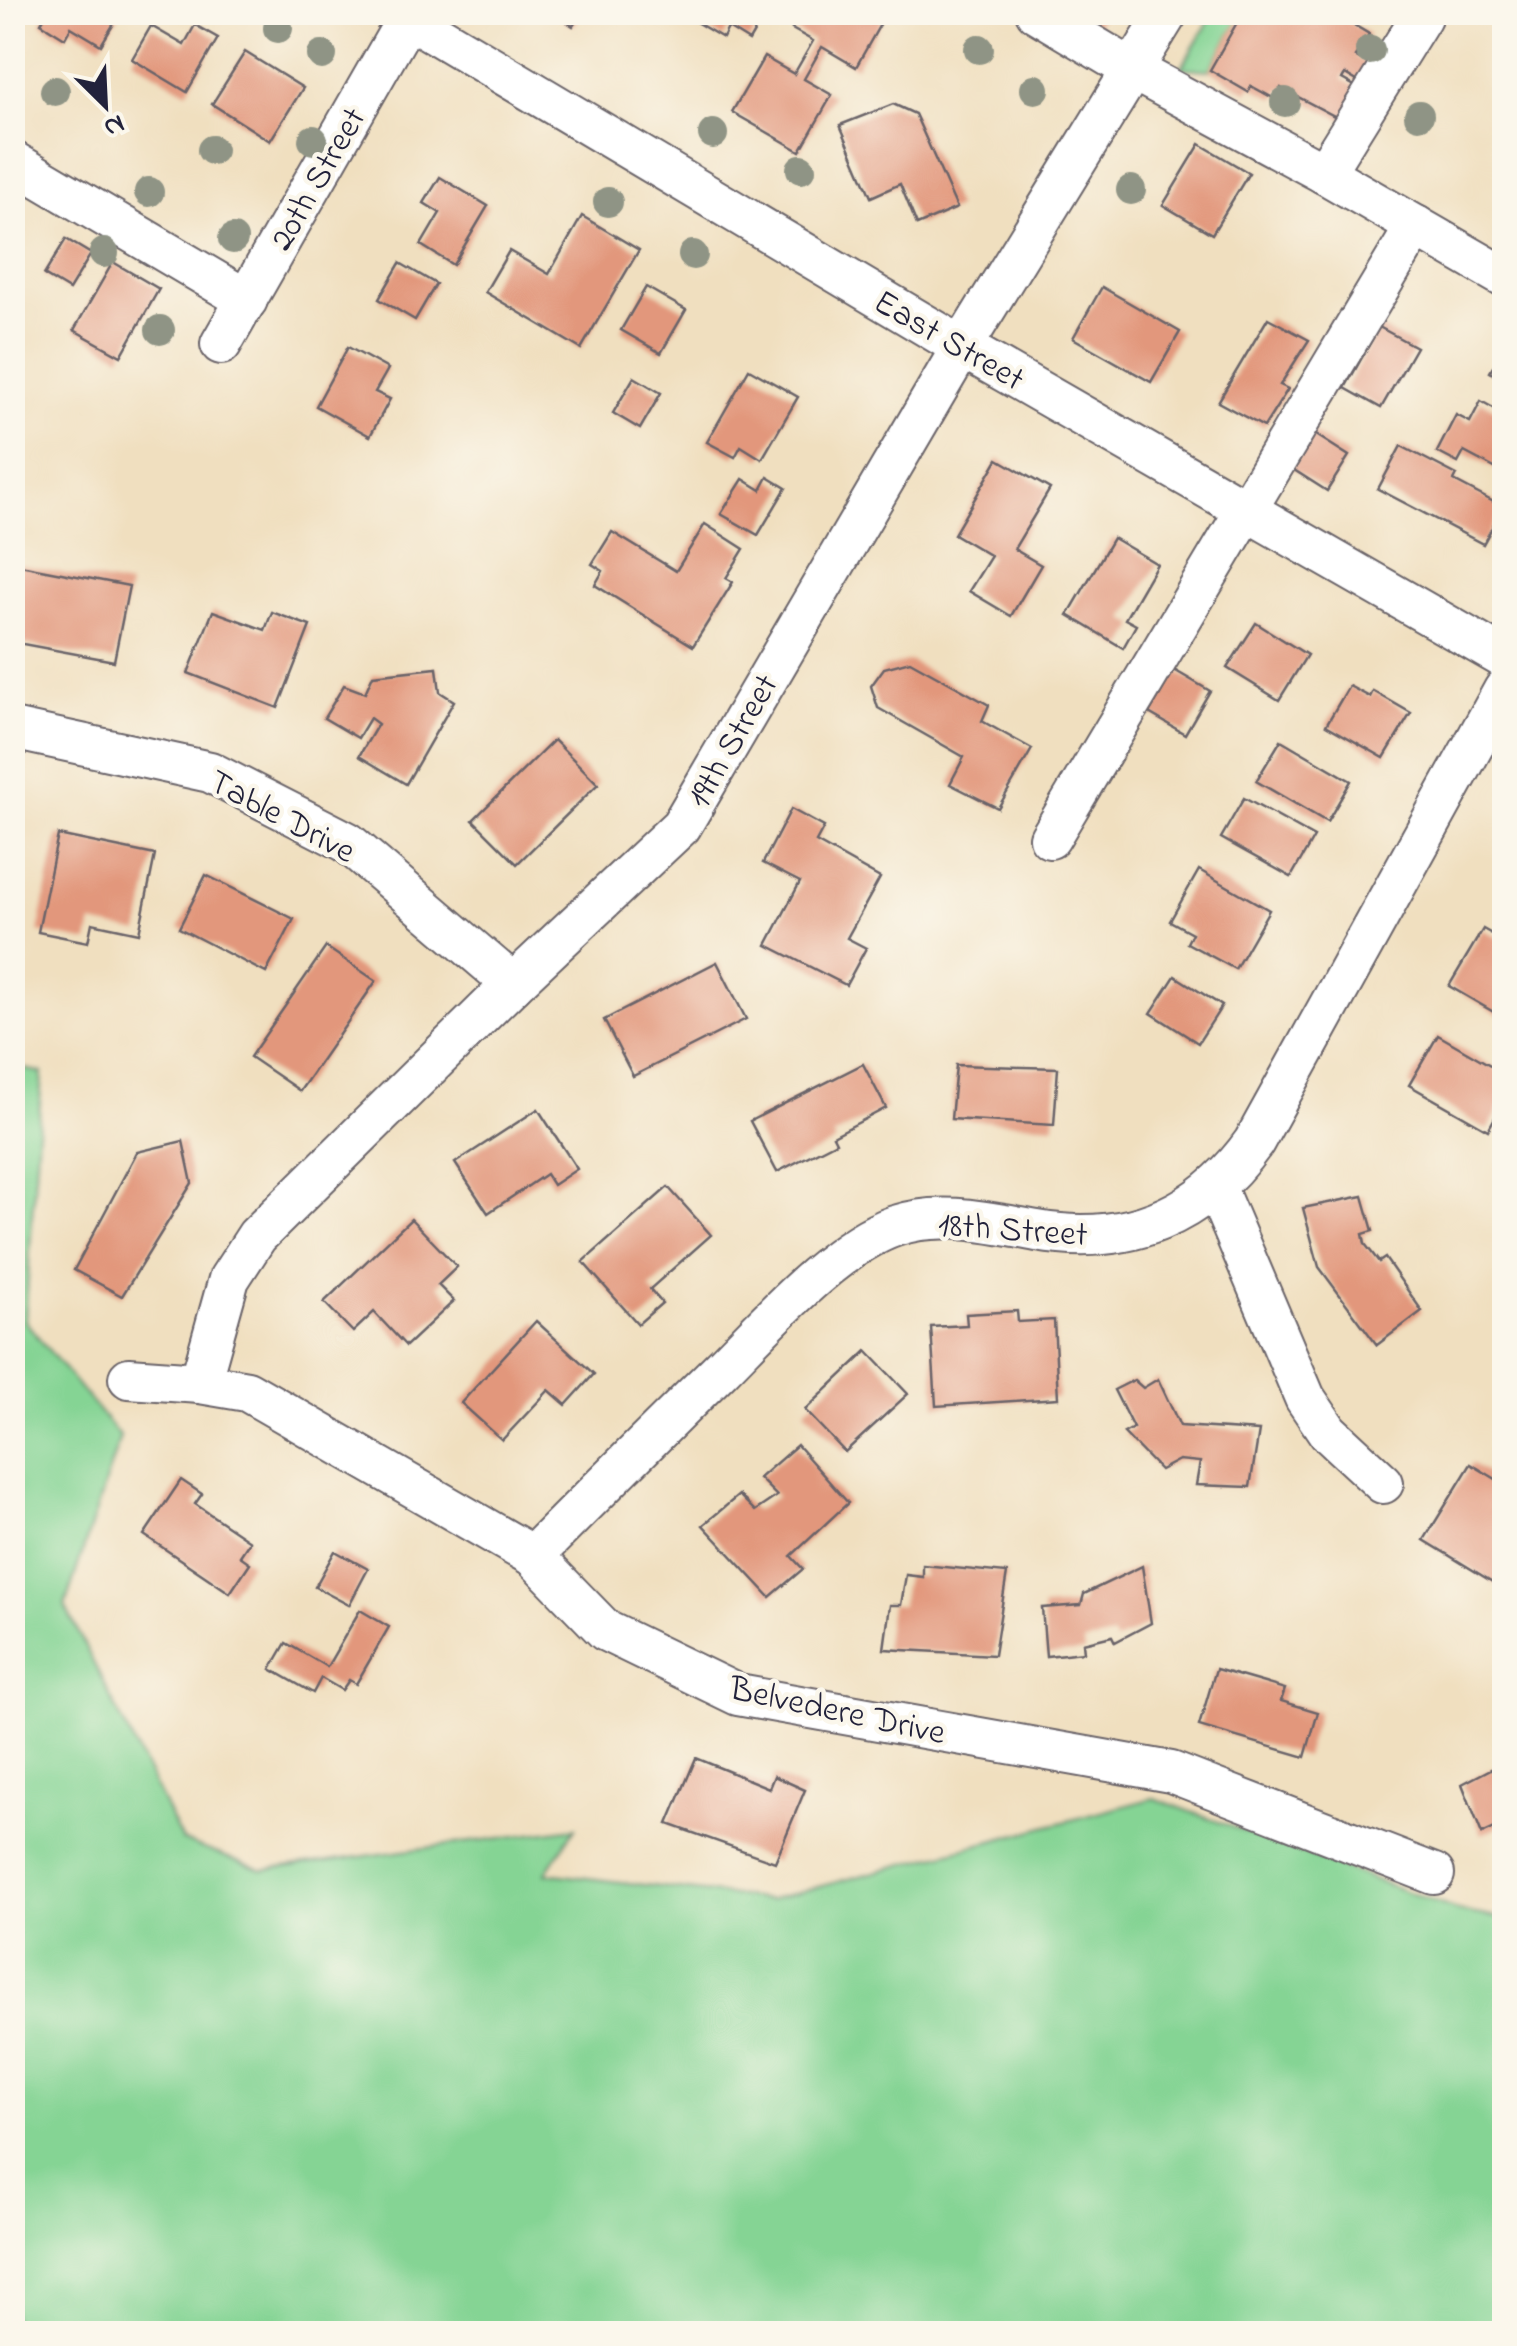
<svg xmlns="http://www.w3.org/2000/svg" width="1517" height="2346" viewBox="0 0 1517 2346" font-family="'Indie Flower',sans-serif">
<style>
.green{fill:#85d494;stroke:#547b68;stroke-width:2.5}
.building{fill:#e2977c}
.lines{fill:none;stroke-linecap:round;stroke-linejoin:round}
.minor-casing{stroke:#6a6469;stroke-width:44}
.minor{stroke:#fff;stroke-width:40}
.tree{fill:#8f9485}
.labels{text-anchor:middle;stroke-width:9;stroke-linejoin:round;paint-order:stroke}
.street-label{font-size:35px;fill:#22223b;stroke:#fbf7ec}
</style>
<rect width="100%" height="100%" fill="#fbf7ec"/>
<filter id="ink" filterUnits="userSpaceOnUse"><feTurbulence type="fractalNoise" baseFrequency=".01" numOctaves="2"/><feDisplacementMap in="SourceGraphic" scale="20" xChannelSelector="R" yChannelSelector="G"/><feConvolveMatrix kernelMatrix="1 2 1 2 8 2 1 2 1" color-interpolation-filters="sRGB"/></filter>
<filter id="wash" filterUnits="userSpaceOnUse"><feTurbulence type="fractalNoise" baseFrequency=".0048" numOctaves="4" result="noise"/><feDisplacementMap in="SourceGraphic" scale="40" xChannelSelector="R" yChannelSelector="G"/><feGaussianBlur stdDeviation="2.25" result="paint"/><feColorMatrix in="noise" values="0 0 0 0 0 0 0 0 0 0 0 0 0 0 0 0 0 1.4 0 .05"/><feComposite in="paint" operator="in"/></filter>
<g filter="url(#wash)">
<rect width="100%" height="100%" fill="#f0dfbf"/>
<g class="green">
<path d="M1214,13H1243L1210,70L1181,68Z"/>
<path d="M13,1066L42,1073L25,1321L120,1437L65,1606L182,1841L262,1870L575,1828L546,1873L769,1900L1154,1798L1459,1911L1504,1919V2333H13Z"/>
</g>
<g id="blocks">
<g class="building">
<path d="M47,12H121L101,45L71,27L65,38L41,23Z"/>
<path d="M551,12H582L573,26Z"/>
<path d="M679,12H766L749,41L728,28L723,38Z"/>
<path d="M801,12H887L856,67L822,47L804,79L832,95L800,151L732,112L764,57L794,74L813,41L792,29Z"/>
<path d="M1068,12H1104L1095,28Z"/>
<path d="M1243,12H1332L1369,34L1355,56L1371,66L1362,84L1345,74L1342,79L1360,89L1342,120L1281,88L1275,99L1251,86L1248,92L1210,70Z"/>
<path d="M195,25L218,38L187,92L132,59L151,26L184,45Z"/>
<path d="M245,52L303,88L270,141L212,104Z"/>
<path d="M893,104L915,114L957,208L917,225L900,184L871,197L840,125Z"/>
<path d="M1200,144L1249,173L1212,234L1163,205Z"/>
<path d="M440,177L488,206L453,265L421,245L440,213L424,203Z"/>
<path d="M582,216L639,250L581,349L485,292L509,251L549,274Z"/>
<path d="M66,239L91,254L69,290L44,275Z"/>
<path d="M113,262L159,289L121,356L74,330Z"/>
<path d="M400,263L436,284L415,320L379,299Z"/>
<path d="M646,287L686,310L661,353L621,330Z"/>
<path d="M1102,287L1180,332L1151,382L1073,338Z"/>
<path d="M1268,318L1309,340L1280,385L1288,389L1264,427L1218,402Z"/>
<path d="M1379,327L1416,347L1381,408L1345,388Z"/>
<path d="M348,347L388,369L375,392L390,399L370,436L316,406Z"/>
<path d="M1504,347V380L1490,372Z"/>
<path d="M749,369L798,397L762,459L741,446L735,457L707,442Z"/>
<path d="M634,377L661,393L640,429L613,413Z"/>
<path d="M1481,401L1504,414V473L1464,452L1458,463L1437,452L1456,415L1470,422Z"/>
<path d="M1313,433L1349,456L1327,491L1291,468Z"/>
<path d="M1401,446L1457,475L1454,481L1503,507L1483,544L1378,489Z"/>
<path d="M998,459L1050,489L1014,549L1041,565L1011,616L969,591L991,556L954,534Z"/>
<path d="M768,477L786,488L758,535L721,514L743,479L761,490Z"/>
<path d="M705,524L744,549L726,578L733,582L693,646L595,585L603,571L592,564L612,532L676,571Z"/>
<path d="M1113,538L1157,564L1125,619L1136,625L1123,648L1068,615Z"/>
<path d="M20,565L129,586L114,661L12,642V603Z"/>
<path d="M213,611L265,630L272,612L310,626L278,708L188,673Z"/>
<path d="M1256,623L1307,655L1279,700L1227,668Z"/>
<path d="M910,661L989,705L982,721L1032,749L998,808L950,784L964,757L878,708L871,686L884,668Z"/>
<path d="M437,668L440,692L454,701L406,784L359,756L378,724L370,718L358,738L324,718L344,685L365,693L373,675Z"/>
<path d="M1174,670L1210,691L1185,734L1149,713Z"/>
<path d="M1349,686L1370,697L1373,691L1411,713L1384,758L1326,725Z"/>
<path d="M554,740L598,784L517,864L473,820Z"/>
<path d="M1281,740L1351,781L1327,822L1256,781Z"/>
<path d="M1244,798L1314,837L1291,877L1221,838Z"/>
<path d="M791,809L824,827L816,842L880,878L847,938L866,948L846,985L767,945L800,882L763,863Z"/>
<path d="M58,835L155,855L139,933L92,923L88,942L38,932Z"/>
<path d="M1199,870L1269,910L1235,969L1187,943L1192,933L1170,921Z"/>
<path d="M206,875L294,919L266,973L179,928Z"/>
<path d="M1483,929L1504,941V1018L1449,986Z"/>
<path d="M326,947L376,981L300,1091L250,1057Z"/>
<path d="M717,962L746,1019L633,1076L604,1020Z"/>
<path d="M1175,976L1222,1006L1198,1043L1151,1013Z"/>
<path d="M1438,1035L1504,1073V1101L1488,1130L1409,1085Z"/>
<path d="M863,1064L886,1108L833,1136L836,1142L777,1172L750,1121Z"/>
<path d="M956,1065L1058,1068L1054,1125L951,1119Z"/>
<path d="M538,1109L577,1169L553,1185L546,1174L488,1213L455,1163Z"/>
<path d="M183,1141L192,1183L122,1296L74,1270L137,1152Z"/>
<path d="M668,1187L711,1235L650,1289L662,1303L638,1324L583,1262Z"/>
<path d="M1363,1196L1373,1231L1363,1234L1365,1244L1379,1262L1385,1258L1422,1311L1377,1345L1319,1267L1303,1208Z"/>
<path d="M411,1219L457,1267L438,1285L454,1301L406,1346L374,1312L353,1332L324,1302Z"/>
<path d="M1017,1311L1018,1322L1054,1320L1058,1398L936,1406L931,1327L967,1325L966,1314Z"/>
<path d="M536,1321L594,1374L566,1405L549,1390L502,1440L461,1403Z"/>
<path d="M867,1351L908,1394L845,1452L805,1410Z"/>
<path d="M1158,1379L1180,1426L1259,1431L1250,1487L1196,1485L1200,1462L1179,1460L1160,1470L1124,1433L1133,1428L1114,1390L1134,1380L1143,1388Z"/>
<path d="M797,1445L848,1503L791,1556L803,1569L770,1597L703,1525L739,1495L755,1511L777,1496L759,1478Z"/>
<path d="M1471,1464L1504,1484L1503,1515L1504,1516V1589L1424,1540Z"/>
<path d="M181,1480L202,1494L195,1504L250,1541L240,1556L250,1563L230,1593L144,1535Z"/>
<path d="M335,1551L368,1569L349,1605L315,1587Z"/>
<path d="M923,1565L1007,1573L994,1655L884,1649L890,1605H901L906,1575L923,1577Z"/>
<path d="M1142,1566L1151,1623L1115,1642L1112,1636L1083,1643L1084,1652L1046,1656L1042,1608L1081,1605L1084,1594Z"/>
<path d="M360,1610L389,1627L356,1684L349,1680L342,1690L321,1678L313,1693L271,1669L286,1643L327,1667Z"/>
<path d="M1216,1669L1285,1689L1281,1701L1318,1712L1305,1757L1199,1726Z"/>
<path d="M696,1758L769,1788L774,1776L805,1790L775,1862L668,1824Z"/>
<path d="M1504,1767V1824L1482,1834L1462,1784L1491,1769Z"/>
</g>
</g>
</g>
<g filter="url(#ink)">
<use href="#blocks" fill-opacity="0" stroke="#6a6469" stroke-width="2.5"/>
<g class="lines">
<defs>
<g id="minor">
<path d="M399,12L962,347L1504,658"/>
<path d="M1036,12L1133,70L1324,173L1504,277"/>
<path d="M12,161L247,300"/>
<path d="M1324,173L1421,17L1414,12"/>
<path d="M221,344L411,12"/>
<path d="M12,729L210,772L347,842L513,984"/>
<path d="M1050,838L1416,226"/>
<path d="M1215,1186L1305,1398L1328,1432L1383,1483"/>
<path d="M129,1378L200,1383L247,1391L533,1556L606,1631L738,1695L1171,1772L1434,1874"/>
<path d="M200,1383L229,1279L257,1236L513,984L681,826L962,347L1168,12"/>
<path d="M533,1556C595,1493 658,1431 721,1369C767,1323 834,1247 895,1226C941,1210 991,1223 1037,1231C1128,1247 1201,1216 1254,1142L1504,690"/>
</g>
</defs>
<use href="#minor" class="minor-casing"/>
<use href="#minor" class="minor"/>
</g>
<g class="tree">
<circle cx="278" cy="28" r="15"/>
<circle cx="979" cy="49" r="15"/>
<circle cx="1370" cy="50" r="15"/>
<circle cx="322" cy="55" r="15"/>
<circle cx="1035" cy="89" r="15"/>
<circle cx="55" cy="91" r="15"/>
<circle cx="1285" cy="102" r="15"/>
<circle cx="1419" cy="115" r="15"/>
<circle cx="713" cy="134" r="15"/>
<circle cx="313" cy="140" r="15"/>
<circle cx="212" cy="150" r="15"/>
<circle cx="801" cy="169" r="15"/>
<circle cx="1131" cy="190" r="15"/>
<circle cx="149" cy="192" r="15"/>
<circle cx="608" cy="202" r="15"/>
<circle cx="233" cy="239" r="15"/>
<circle cx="104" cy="253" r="15"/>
<circle cx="693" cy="255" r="15"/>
<circle cx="160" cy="330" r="15"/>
</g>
</g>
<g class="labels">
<g class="street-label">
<text transform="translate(316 178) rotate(-60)" y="12">20th Street</text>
<text transform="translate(950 339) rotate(30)" y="12">East Street</text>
<text transform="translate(731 740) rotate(-60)" y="12">19th Street</text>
<text transform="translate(283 815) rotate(28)" y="12">Table Drive</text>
<text transform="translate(1013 1228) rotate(4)" y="12">18th Street</text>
<text transform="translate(838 1709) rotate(12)" y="12">Belvedere Drive</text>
</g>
</g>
<rect width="1517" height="2346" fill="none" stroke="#fbf7ec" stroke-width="50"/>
<g transform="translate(105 105) rotate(156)" stroke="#fbf7ec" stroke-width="8" paint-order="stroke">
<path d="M0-8L18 38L0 25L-18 38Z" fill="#22223b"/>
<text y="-15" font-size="28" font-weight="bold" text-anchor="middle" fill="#22223b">N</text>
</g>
</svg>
